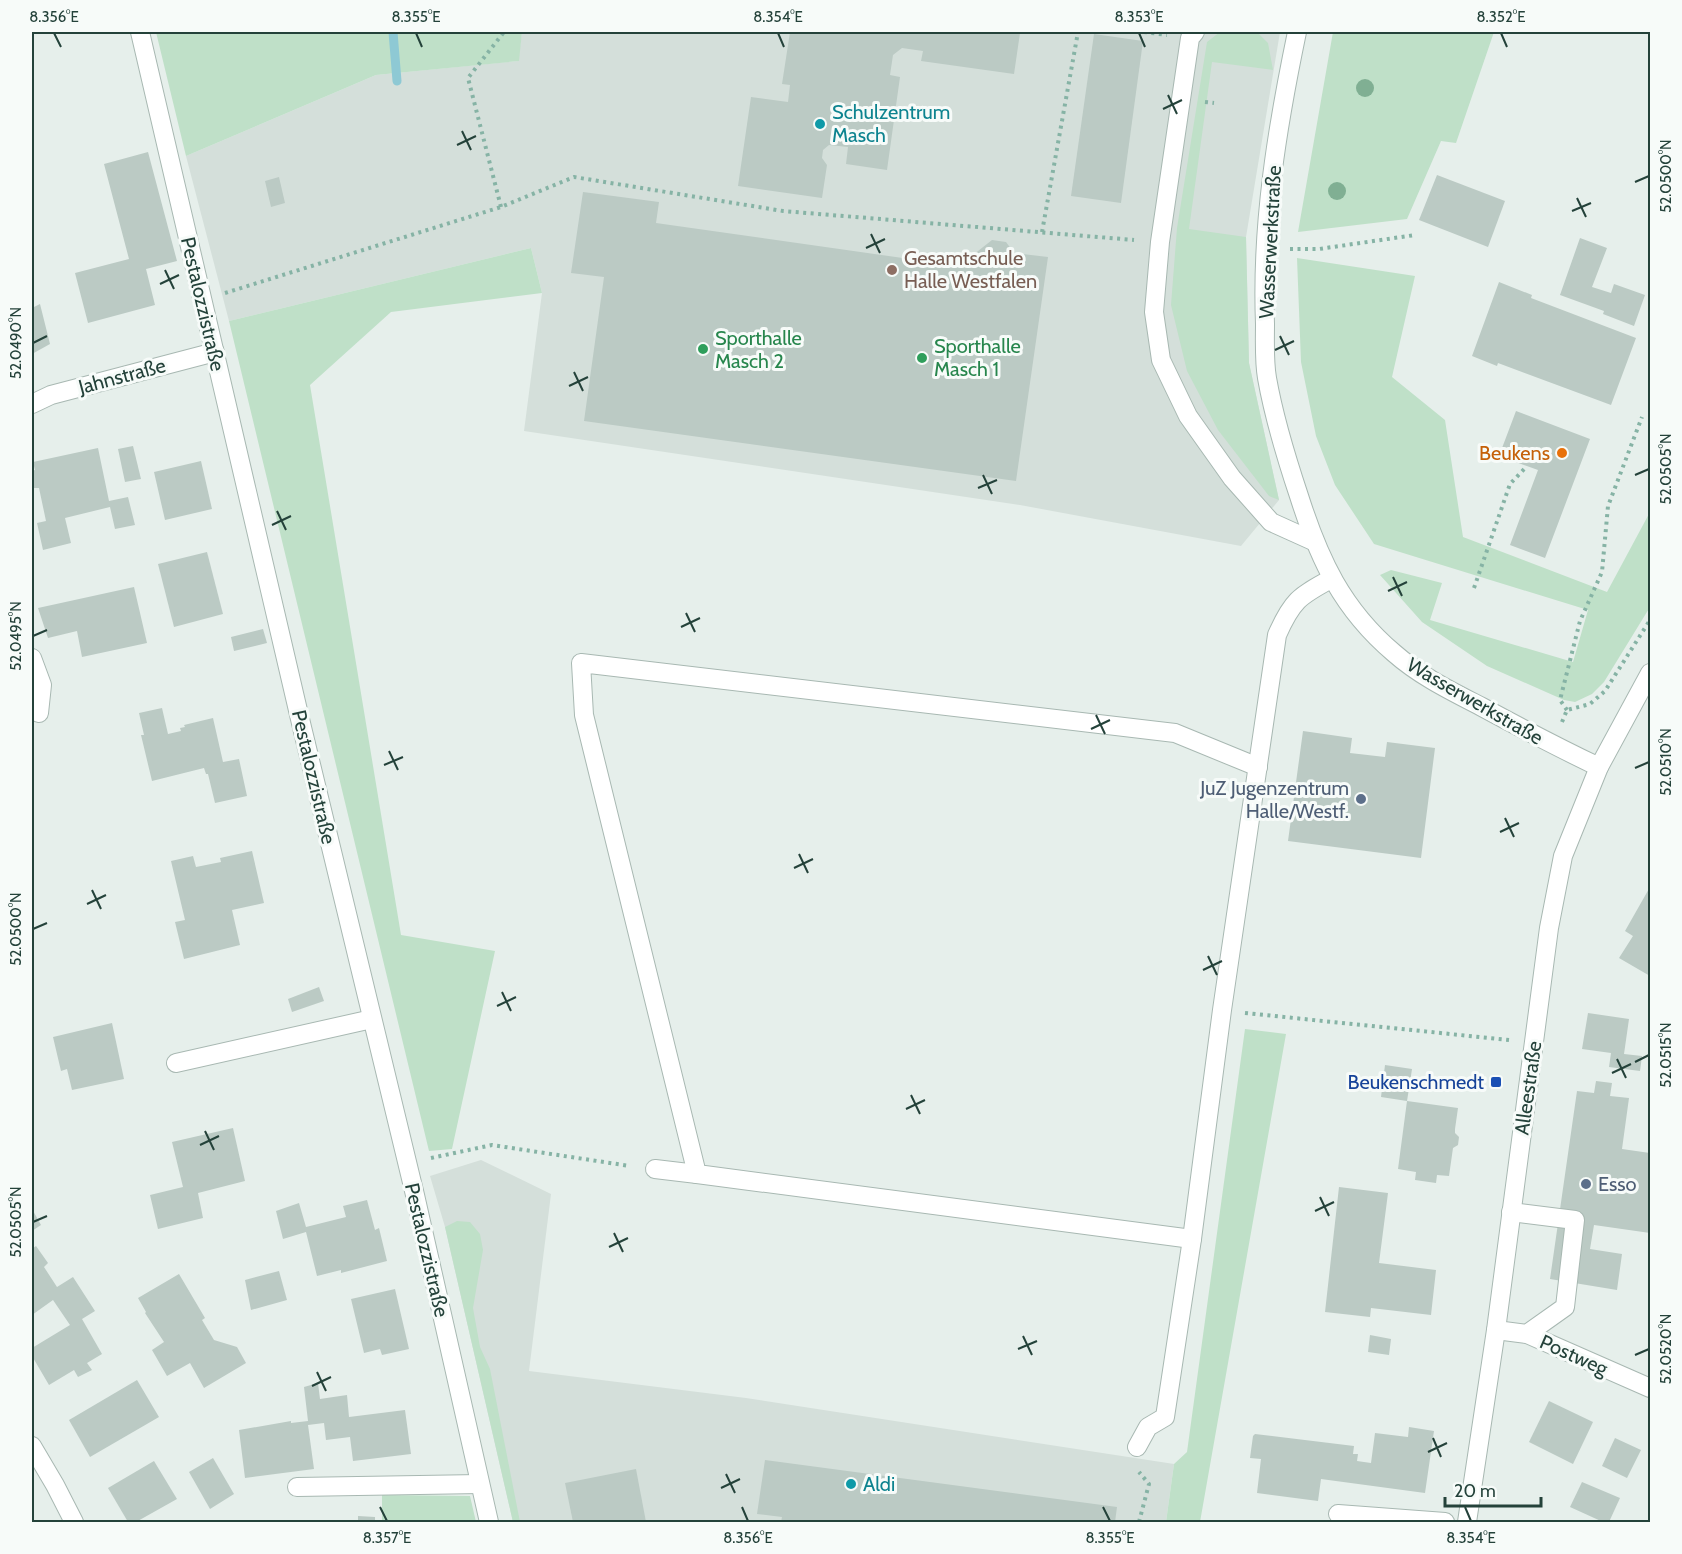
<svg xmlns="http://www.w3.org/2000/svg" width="1682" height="1554" viewBox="0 0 1682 1554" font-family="Cabin,sans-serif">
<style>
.built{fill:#d4dfda}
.green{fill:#bfe0c8}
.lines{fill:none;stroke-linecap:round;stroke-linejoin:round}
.stream{stroke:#8ec9d4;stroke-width:9}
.building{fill:#bbcac4}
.minor-casing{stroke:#a8b8b2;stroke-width:20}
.path{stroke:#86b3a5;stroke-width:4;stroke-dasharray:3 4.5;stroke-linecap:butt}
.minor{stroke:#fff;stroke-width:18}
.tree{fill:#80af93}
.ticks{fill:none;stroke:#24423a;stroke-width:2}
.culture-dot{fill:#0f9aa8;stroke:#f7fbf9;stroke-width:2}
.education-dot{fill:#8d6e63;stroke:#f7fbf9;stroke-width:2}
.leisure-dot{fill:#2e9e5b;stroke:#f7fbf9;stroke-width:2}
.food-dot{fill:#e8710a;stroke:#f7fbf9;stroke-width:2}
.service-dot{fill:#5c6f8a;stroke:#f7fbf9;stroke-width:2}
.transit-dot{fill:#1a4fb4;stroke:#f7fbf9;stroke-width:2}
.labels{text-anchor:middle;stroke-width:6;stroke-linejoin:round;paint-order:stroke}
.culture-label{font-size:20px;fill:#0d838f;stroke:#f7fbf9;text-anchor:start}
.street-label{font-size:20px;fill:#24423a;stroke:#f7fbf9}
.education-label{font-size:20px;fill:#785e54;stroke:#f7fbf9;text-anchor:start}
.leisure-label{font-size:20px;fill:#27864d;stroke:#f7fbf9;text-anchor:start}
.food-label{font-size:20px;fill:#c56008;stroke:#f7fbf9;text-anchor:end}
.service-label{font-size:20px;fill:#4e5e75;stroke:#f7fbf9;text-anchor:end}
.transit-label{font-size:20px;fill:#164399;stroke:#f7fbf9;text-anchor:end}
.neatline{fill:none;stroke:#24423a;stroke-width:2}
.ticks-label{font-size:15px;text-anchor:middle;fill:#24423a}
</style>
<rect width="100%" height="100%" fill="#e6efeb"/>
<g class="built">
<path d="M522,32H1280L1246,237L1249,363L1279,500L1241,546L1020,505L524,431L542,293L531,248L229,321L186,156L376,75L518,61Z"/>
<path d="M481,1160L551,1194L529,1371L746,1398L1174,1464L1166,1522H513L445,1227L430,1176Z"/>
</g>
<g class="green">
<path d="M156,32H522L519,61L376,75L186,156Z"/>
<path d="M1220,32H1257L1268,43L1273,70L1212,62L1189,229L1246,237L1249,363L1279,500L1269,496L1218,430L1187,371L1171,305L1177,228L1207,42Z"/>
<path d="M1333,32H1494L1456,143L1441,141L1407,219L1298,232Z"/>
<path d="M531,248L542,293L391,312L310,385L401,935L495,951L452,1149L429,1151L229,321Z"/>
<path d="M1297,258L1415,276L1392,377L1445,420L1463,537L1607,592L1650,512V607L1604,682L1592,694L1575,702L1564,700L1487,666L1422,622L1380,575L1391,570L1442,583L1430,620L1573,662L1588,610L1374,544L1335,485L1316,436L1301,362Z"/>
<path d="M1245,1029L1286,1034L1200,1522H1166L1174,1464L1187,1452Z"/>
<path d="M457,1221L470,1222L480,1234L483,1250L473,1308L480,1347L490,1369L520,1522H513L445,1227Z"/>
<path d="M382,1495L470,1496L476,1522H382Z"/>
</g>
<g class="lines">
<path class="stream" d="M393,32L397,81"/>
</g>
<g class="building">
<path d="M790,32H1008L1020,33L1014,74L921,61L923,51L902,48L893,55L890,75L900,77L887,170L846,164L848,147L829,145L823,150L822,158L827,165L822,198L738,186L751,97L788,102L790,85L782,84Z"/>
<path d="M1094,34L1143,41L1121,203L1071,196Z"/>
<path d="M148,152L177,261L146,269L155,305L88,323L75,273L129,259L104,164Z"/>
<path d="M1437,175L1505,201L1488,247L1419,220Z"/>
<path d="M279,177L285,203L271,207L265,181Z"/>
<path d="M583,192L659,202L656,223L959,266L992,240L1006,242L1014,253L1048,257L1016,481L584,421L604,277L571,273Z"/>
<path d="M1580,238L1607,248L1592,287L1611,293L1614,284L1645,295L1634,326L1603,314L1604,311L1560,295Z"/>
<path d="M1499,282L1532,295L1531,298L1636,338L1611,405L1498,363L1497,366L1472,356Z"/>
<path d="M40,304L50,344L32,354V308Z"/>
<path d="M1516,411L1590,439L1545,558L1510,545L1538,470L1499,456Z"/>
<path d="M133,446L141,479L125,482L118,449Z"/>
<path d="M98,448L109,501L128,497L135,525L115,529L110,507L65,518L71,543L43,550L37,523L46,521L39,488H32V471L35,470L33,462Z"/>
<path d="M201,461L212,509L165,520L154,472Z"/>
<path d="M207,552L223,614L174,627L158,564Z"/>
<path d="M134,587L147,643L82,657L77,631L48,638L38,608Z"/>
<path d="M263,629L267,643L234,651L231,637Z"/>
<path d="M162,708L168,734L181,731L180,728L185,727L184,725L213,718L223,762L239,759L247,796L215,803L208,774H206L204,768L152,781L141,735H144L139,713Z"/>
<path d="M1303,731L1352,738L1350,753L1385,757L1387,742L1435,748L1421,858L1288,841Z"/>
<path d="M252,851L264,903L232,910L240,945L184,959L175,922L185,920L171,861L193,856L196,867L221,862L220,858Z"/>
<path d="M1650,887V976L1619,958L1633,936L1625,931Z"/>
<path d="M319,987L324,1001L292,1012L288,999Z"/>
<path d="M1588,1013L1629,1019L1624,1054L1642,1056L1640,1071L1609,1067L1611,1053L1582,1049Z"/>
<path d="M112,1023L124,1079L72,1090L67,1069L61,1071L53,1037Z"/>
<path d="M1385,1065L1412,1069L1407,1101L1381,1097Z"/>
<path d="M1596,1081L1612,1083L1610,1096L1629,1098L1622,1149L1650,1153V1233L1594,1225L1590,1249L1622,1254L1617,1290L1550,1279L1577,1091L1594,1093Z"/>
<path d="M1407,1101L1458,1108L1455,1129V1133L1459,1137L1458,1145L1453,1148L1449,1176L1437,1175L1436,1183L1415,1180L1416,1172L1398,1169Z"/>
<path d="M233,1128L245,1181L198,1193L203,1218L158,1229L150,1195L183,1187L172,1142Z"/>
<path d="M1339,1187L1388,1193L1379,1263L1436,1270L1431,1315L1371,1308L1370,1317L1325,1312Z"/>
<path d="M367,1200L375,1230L379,1228L387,1261L341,1273V1270L317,1276L306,1232L283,1239L276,1211L299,1203L306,1227L346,1217L343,1206Z"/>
<path d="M32,1209L41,1225L32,1231Z"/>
<path d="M36,1246L48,1263L44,1267L57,1287L73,1277L95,1311L82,1319L102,1354L87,1363L92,1370L78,1377L74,1370L49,1385L32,1356V1348L70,1325L53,1300L32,1315V1249Z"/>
<path d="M279,1271L287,1300L251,1310L245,1280Z"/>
<path d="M179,1274L205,1318L202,1320L214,1340L237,1347L246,1363L204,1388L190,1363L167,1376L152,1350L164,1342L145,1313L146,1312L138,1298Z"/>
<path d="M395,1289L409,1349L382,1355L380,1349L364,1353L351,1299Z"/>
<path d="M1370,1335L1391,1339L1389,1355L1368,1352Z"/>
<path d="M137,1380L159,1417L90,1457L69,1420Z"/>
<path d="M318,1383L320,1399L347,1395L349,1417L405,1410L411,1454L353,1461L350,1437L326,1440L324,1423L308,1425L314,1469L245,1478L239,1430L291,1421V1423L308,1421L304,1387Z"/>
<path d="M1549,1401L1593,1422L1573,1464L1529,1442Z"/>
<path d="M1409,1427L1434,1431L1425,1493L1321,1479L1318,1501L1257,1493L1261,1459L1250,1458L1253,1436L1255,1434L1354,1446L1353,1454H1358L1357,1461L1371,1463L1375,1433L1408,1437Z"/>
<path d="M1615,1438L1641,1450L1627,1478L1602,1466Z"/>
<path d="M213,1458L234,1494L210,1509L189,1472Z"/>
<path d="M765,1460L1117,1507L1115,1522H781L782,1517L757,1514Z"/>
<path d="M154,1461L177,1499L136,1522H128L108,1488Z"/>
<path d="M636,1469L646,1522H573L565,1483Z"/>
<path d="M1582,1482L1620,1498L1609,1522H1603L1570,1507Z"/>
<path d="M358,1516L375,1517V1522H358Z"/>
</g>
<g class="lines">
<defs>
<g id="minor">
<path d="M140,32L300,719L415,1195L489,1522"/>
<path d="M1195,32L1190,38L1160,242L1154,312L1161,360L1188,416L1232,478L1271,522L1313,541"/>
<path d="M1297,32C1277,128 1261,225 1265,324C1265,341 1264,361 1267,378C1274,418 1286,457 1299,496C1319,559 1342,609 1394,653C1420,676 1451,691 1482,707C1521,728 1559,748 1599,767"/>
<path d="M32,404L51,395L215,352"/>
<path d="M32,658L42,685L39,713"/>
<path d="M176,1063L372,1019"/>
<path d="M655,1169L697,1174"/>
<path d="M1511,1212L1575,1220L1565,1307L1527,1334"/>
<path d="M1192,1239L697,1174L584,715L581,663L1175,733L1258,767"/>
<path d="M1496,1330L1527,1334L1650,1388"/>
<path d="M32,1446L55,1485L74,1522"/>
<path d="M1137,1447L1148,1427L1165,1417L1192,1239L1222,1010L1277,635C1292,601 1299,596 1331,579"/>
<path d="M297,1487L480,1484"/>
<path d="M1338,1514L1445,1522"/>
<path d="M1467,1522L1496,1330L1549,928L1563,856L1599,767L1650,673"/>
</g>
</defs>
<use href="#minor" class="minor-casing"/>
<g class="path">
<path d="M1144,32L1167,35"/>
<path d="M1205,102L1214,103"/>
<path d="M501,207L468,78L504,32"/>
<path d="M1042,232L1078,32"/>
<path d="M1290,249H1319L1415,235"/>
<path d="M225,293L501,207L574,177L783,211L1134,240"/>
<path d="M1474,588L1510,484L1527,466"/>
<path d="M1567,710L1560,700L1580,621L1602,572L1608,506L1642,417"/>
<path d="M1562,722L1567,710L1590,704L1605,691L1650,620"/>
<path d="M1245,1013L1509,1040"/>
<path d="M431,1158L492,1145L630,1166"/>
<path d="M1139,1522L1149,1484L1139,1472"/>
</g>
<use href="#minor" class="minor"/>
</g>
<g class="tree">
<circle cx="1365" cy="88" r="9"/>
<circle cx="1337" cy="191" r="9"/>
</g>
<path class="ticks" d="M54,33L61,47M416,33L422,47M778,33L784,47M1139,33L1145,47M1501,33L1507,47M1168,95L1177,114M1163,109L1182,100M462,131L471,150M457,145L476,136M1635,182L1649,176M1577,198L1586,217M1572,211L1591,203M871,234L880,253M866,248L885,239M165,270L174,289M160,284L179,275M1280,336L1289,355M33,343L47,336M1275,350L1294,341M574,372L583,391M569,386L588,377M983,475L992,494M1635,475L1649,469M978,488L997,480M277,511L286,530M272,525L291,516M1393,577L1402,596M1388,591L1407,582M686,613L695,632M681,627L700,618M33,636L47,630M1096,715L1105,734M1091,729L1110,720M389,751L398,770M384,765L403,757M1635,768L1649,762M1505,818L1514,837M1500,832L1519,823M799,854L808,873M794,868L813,859M92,890L101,909M87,904L106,895M33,929L47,923M1208,956L1217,975M1203,970L1222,961M502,992L511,1011M497,1006L516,997M1617,1059L1626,1078M1635,1062L1649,1055M1612,1073L1631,1064M911,1095L920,1114M906,1109L925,1100M205,1131L214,1150M200,1145L219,1136M1320,1197L1329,1216M1315,1211L1334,1202M33,1222L47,1216M614,1233L623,1252M609,1247L628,1238M1023,1336L1032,1355M1018,1349L1037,1341M1635,1355L1649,1349M317,1372L326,1391M312,1386L331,1377M1433,1438L1441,1457M1428,1452L1447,1443M726,1474L735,1493M721,1488L740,1479M380,1507L387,1521M742,1507L748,1521M1103,1507L1110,1521M1465,1507L1471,1521"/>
<g class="culture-dot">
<circle cx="820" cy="124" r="6"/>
<circle cx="851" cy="1484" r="6"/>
</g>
<circle class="education-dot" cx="892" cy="270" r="6"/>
<g class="leisure-dot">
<circle cx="703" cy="349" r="6"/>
<circle cx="922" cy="358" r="6"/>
</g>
<circle class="food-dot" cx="1562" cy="453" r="6"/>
<g class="service-dot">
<circle cx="1361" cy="799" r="6"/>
<circle cx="1586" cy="1184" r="6"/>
</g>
<rect class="transit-dot" x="1490" y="1076" width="12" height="12" rx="3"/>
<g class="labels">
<g class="culture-label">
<text x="832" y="119">Schulzentrum<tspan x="832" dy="23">Masch</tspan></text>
<text x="863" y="1491">Aldi</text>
</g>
<g class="street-label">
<text transform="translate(1270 242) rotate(-87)" y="7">Wasserwerkstraße</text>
<text transform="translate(203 304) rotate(77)" y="7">Pestalozzistraße</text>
<text transform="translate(122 376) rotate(-15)" y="7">Jahnstraße</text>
<text transform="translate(1475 701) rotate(30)" y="7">Wasserwerkstraße</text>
<text transform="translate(314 777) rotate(77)" y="7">Pestalozzistraße</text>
<text transform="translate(1528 1088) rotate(-82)" y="7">Alleestraße</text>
<text transform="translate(427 1250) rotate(77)" y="7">Pestalozzistraße</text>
<text transform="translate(1574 1355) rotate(24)" y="7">Postweg</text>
</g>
<g class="education-label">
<text x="904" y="265">Gesamtschule<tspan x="904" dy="23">Halle Westfalen</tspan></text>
</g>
<g class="leisure-label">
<text x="715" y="345">Sporthalle<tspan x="715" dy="23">Masch 2</tspan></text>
<text x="934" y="353">Sporthalle<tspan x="934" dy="23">Masch 1</tspan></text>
</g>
<g class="food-label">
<text x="1550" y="460">Beukens</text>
</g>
<g class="service-label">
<text x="1349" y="795">JuZ Jugenzentrum<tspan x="1349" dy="23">Halle/Westf.</tspan></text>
<text x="1598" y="1191" text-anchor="start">Esso</text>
</g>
<g class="transit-label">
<text x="1484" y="1089">Beukenschmedt</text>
</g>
</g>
<rect width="1682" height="1554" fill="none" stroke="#f7fbf9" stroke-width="66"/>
<path d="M1445 1497v9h96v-9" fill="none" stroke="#24423a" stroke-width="3"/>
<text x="1454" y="1497" font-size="18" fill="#24423a" stroke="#f7fbf9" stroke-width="4.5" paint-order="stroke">20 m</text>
<rect x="33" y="33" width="1616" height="1488" class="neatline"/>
<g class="ticks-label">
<text x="54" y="22">8.356°E</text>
<text x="416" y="22">8.355°E</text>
<text x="778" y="22">8.354°E</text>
<text x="1139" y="22">8.353°E</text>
<text x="1501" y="22">8.352°E</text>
<text transform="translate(1666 176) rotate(-90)" y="5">52.0500°N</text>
<text transform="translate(16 343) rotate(-90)" y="5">52.0490°N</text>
<text transform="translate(1666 469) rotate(-90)" y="5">52.0505°N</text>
<text transform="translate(16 636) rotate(-90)" y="5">52.0495°N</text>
<text transform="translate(1666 762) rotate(-90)" y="5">52.0510°N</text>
<text transform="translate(16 929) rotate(-90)" y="5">52.0500°N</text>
<text transform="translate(1666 1055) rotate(-90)" y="5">52.0515°N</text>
<text transform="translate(16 1222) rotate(-90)" y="5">52.0505°N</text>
<text transform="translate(1666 1349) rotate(-90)" y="5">52.0520°N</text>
<text x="387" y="1543">8.357°E</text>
<text x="748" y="1543">8.356°E</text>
<text x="1110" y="1543">8.355°E</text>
<text x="1471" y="1543">8.354°E</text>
</g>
</svg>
